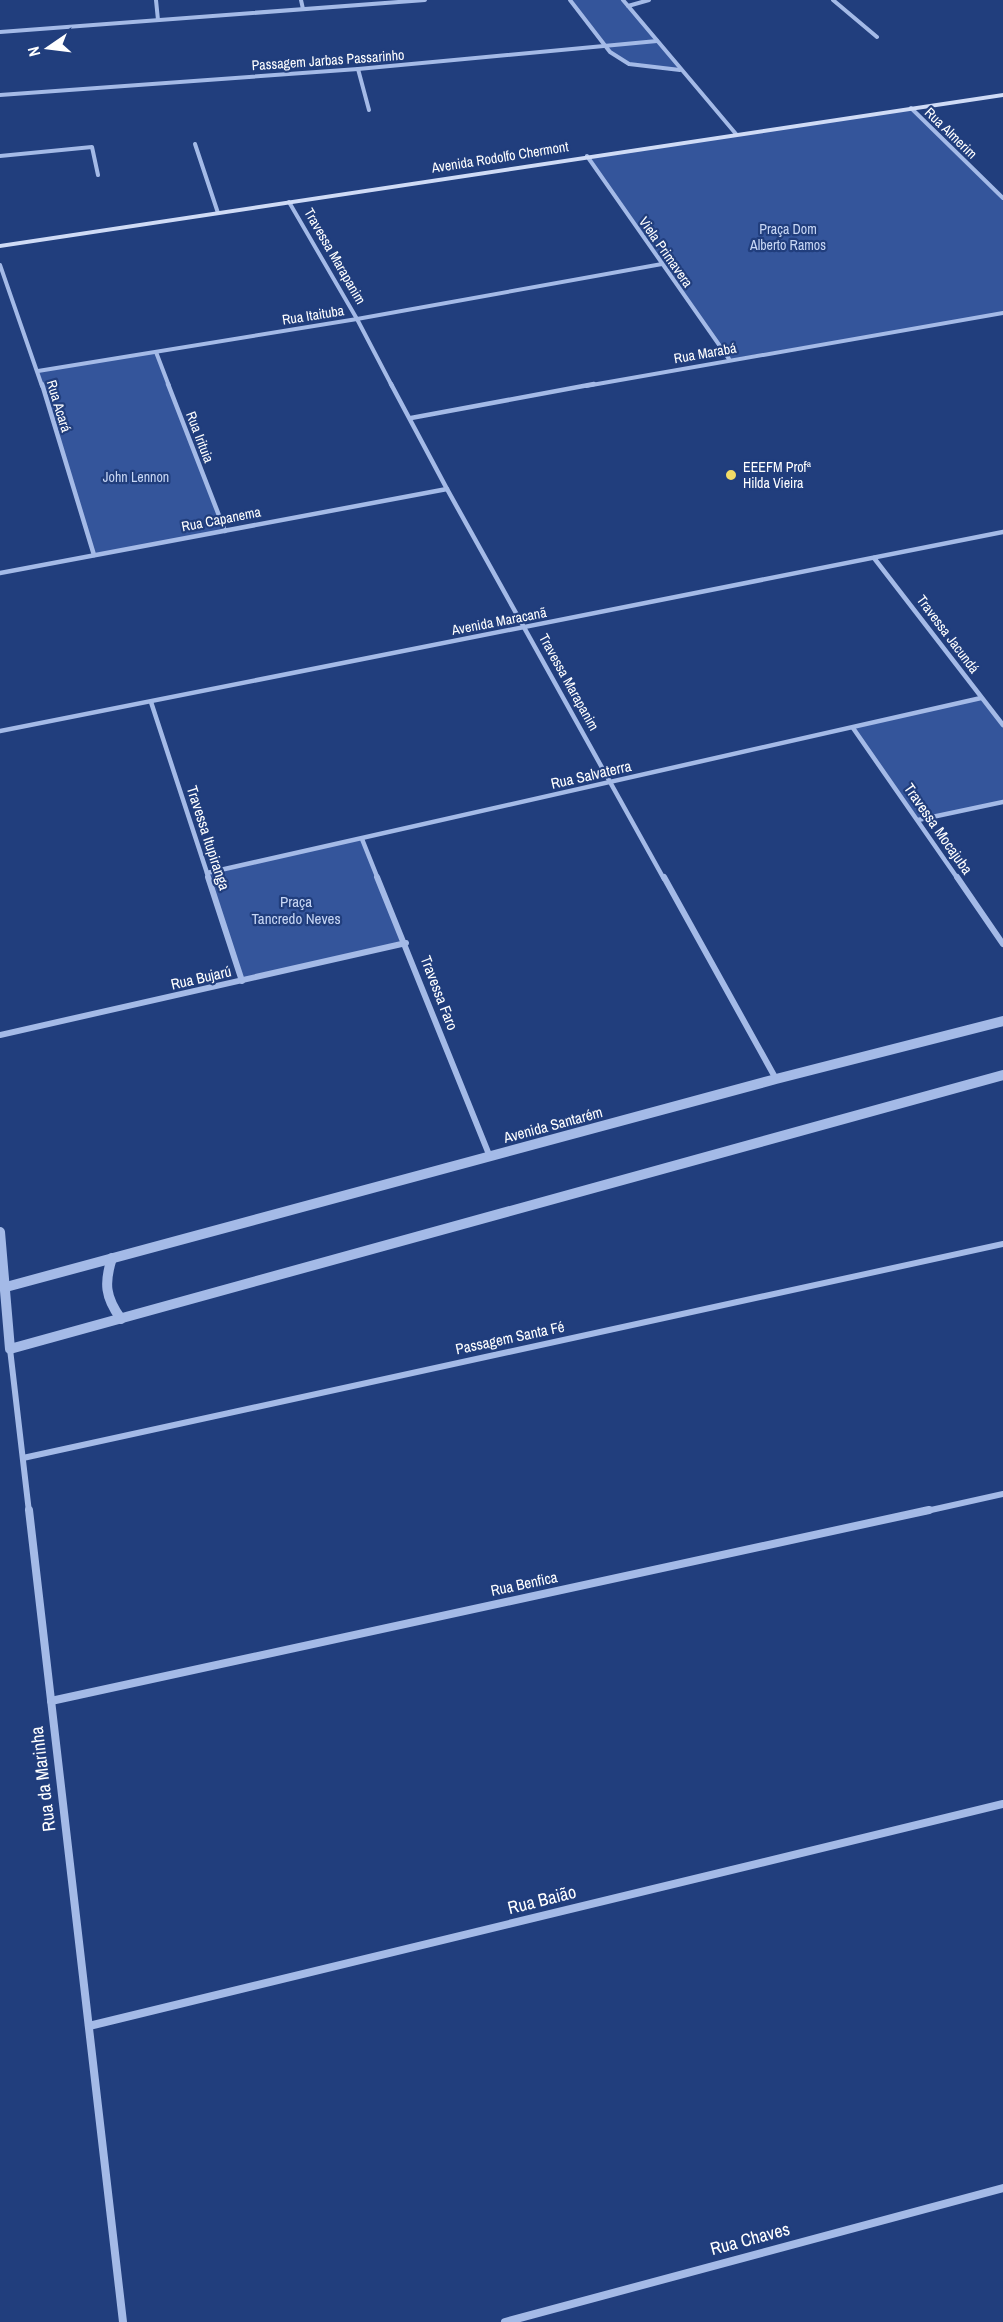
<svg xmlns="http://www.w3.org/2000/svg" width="1003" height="2322" viewBox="0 0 1003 2322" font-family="'Archivo Narrow',sans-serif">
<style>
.green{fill:#34559b}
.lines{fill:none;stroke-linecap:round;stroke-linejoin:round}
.minor-far3{stroke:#a4bae7;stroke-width:4}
.minor-far2{stroke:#a4bae7;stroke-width:4.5}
.minor-far1{stroke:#a4bae7;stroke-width:6}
.minor{stroke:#a4bae7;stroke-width:8}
.tertiary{stroke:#a4bae7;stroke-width:10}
.secondary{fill:#cfdbf6;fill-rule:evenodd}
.poi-dot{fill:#f3dc66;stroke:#213e7d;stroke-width:2}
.labels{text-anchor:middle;stroke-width:4.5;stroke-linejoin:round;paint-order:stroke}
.far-street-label{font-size:14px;fill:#fff;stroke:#213e7d}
.far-park-label{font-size:14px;fill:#c8d7f5;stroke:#213e7d}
.far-poi-label{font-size:14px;fill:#fff;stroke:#213e7d;text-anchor:start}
.street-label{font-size:15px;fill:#fff;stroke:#213e7d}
.park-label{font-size:15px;fill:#c8d7f5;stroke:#213e7d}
.near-street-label{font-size:18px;fill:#fff;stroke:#213e7d}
</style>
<rect width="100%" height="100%" fill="#213e7d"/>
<g class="green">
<path d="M570,0H623L680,70L629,64L610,52Z"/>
<path d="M911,108L1003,198V313L729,359L587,156Z"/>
<path d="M156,352L225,531L94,555L38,371Z"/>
<path d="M981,698L1003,725V802L918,820L853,728Z"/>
<path d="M362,839L406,943L242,981L207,873Z"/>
</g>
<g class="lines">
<g class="minor-far3">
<path d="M156,0L158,20"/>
<path d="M301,0L303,9"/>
<path d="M570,0L610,52L629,64L680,70"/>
<path d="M623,0L736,134"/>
<path d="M833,0L877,37"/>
<path d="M628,6L649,0"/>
<path d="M0,32L425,0"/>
<path d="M358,69L369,110"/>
<path d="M0,95L358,69L657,41"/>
<path d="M911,108L1003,198"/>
<path d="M195,144L218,213"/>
<path d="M0,156L92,147L98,175"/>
<path d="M587,156L729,359"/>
<path d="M289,202L357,319L392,386"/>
<path d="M0,265L42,386"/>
<path d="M156,352L169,386"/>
<path d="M38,371L357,319L662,264"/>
<path d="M586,386L1003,313"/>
</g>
<g class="minor-far2">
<path d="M42,384L94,555"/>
<path d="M168,384L225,531"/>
<path d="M391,384L447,489L664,879"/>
<path d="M411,418L594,384"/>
<path d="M874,558L1003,725"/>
<path d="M0,573L447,489"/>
<path d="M151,702L209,879"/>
<path d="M853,728L958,879"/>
<path d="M0,731L1003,532"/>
<path d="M918,820L1003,802"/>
<path d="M362,839L378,879"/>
<path d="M207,873L981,698"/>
</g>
<g class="minor-far1">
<path d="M208,877L242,981"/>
<path d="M377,877L490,1157"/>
<path d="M664,877L776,1079"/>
<path d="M957,877L1003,944"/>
<path d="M0,1035L406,943"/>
<path d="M10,1349L29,1512"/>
<path d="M23,1458L1003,1244"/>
<path d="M922,1512L1003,1494"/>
</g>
<g class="minor">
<path d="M29,1510L123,2322"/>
<path d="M51,1701L929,1510"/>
<path d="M89,2026L1003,1804"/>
<path d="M505,2322L1003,2188"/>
</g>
<g class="tertiary">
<path d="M0,1232L10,1349L1003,1075"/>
<path d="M112,1258C104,1283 105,1297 121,1319"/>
<path d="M6,1287L776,1079L1003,1021"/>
</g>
<path class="secondary" d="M1003,93V97L0,248V244Z"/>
</g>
<circle class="poi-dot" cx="731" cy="475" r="6"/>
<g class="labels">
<g class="far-street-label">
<text transform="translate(328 60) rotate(-4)" y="5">Passagem Jarbas Passarinho</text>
<text transform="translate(951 133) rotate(44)" y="5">Rua Almerim</text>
<text transform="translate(500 157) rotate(-9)" y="5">Avenida Rodolfo Chermont</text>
<text transform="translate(666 252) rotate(55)" y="5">Viela Primavera</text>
<text transform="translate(335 256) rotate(60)" y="5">Travessa Marapanim</text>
<text transform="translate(313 315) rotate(-9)" y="5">Rua Itaituba</text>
<text transform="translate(705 353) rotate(-10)" y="5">Rua Marabá</text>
<text transform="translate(59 406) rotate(73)" y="5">Rua Acará</text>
<text transform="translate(200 437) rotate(69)" y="5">Rua Irituia</text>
<text transform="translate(221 519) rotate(-11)" y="5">Rua Capanema</text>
<text transform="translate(499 621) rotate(-11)" y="5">Avenida Maracanã</text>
<text transform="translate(948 634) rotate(53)" y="5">Travessa Jacundá</text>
<text transform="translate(569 682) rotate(61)" y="5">Travessa Marapanim</text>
</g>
<g class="far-park-label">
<text x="788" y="234">Praça Dom<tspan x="788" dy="16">Alberto Ramos</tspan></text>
<text x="136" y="482">John Lennon</text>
</g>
<g class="far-poi-label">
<text x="743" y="472">EEEFM Profª<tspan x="743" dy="16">Hilda Vieira</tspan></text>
</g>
<g class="street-label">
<text transform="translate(591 775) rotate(-13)" y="5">Rua Salvaterra</text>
<text transform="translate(938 829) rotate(55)" y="5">Travessa Mocajuba</text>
<text transform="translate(208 838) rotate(72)" y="5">Travessa Itupiranga</text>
<text transform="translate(201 978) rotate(-13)" y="5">Rua Bujarú</text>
<text transform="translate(439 993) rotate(69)" y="5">Travessa Faro</text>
<text transform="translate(553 1125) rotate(-15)" y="5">Avenida Santarém</text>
<text transform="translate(510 1338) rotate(-12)" y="5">Passagem Santa Fé</text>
<text transform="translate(524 1584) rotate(-12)" y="5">Rua Benfica</text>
</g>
<g class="park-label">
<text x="296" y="907">Praça<tspan x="296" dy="17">Tancredo Neves</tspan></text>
</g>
<g class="near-street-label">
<text transform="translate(43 1779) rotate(-97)" y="6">Rua da Marinha</text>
<text transform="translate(542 1900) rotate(-14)" y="6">Rua Baião</text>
<text transform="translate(750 2239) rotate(-15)" y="6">Rua Chaves</text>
</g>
</g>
<g transform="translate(48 48) rotate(256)" stroke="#213e7d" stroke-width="4.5" paint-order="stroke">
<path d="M0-4.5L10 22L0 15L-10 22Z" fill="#ffffff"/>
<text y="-9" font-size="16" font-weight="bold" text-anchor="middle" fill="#ffffff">N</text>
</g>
</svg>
